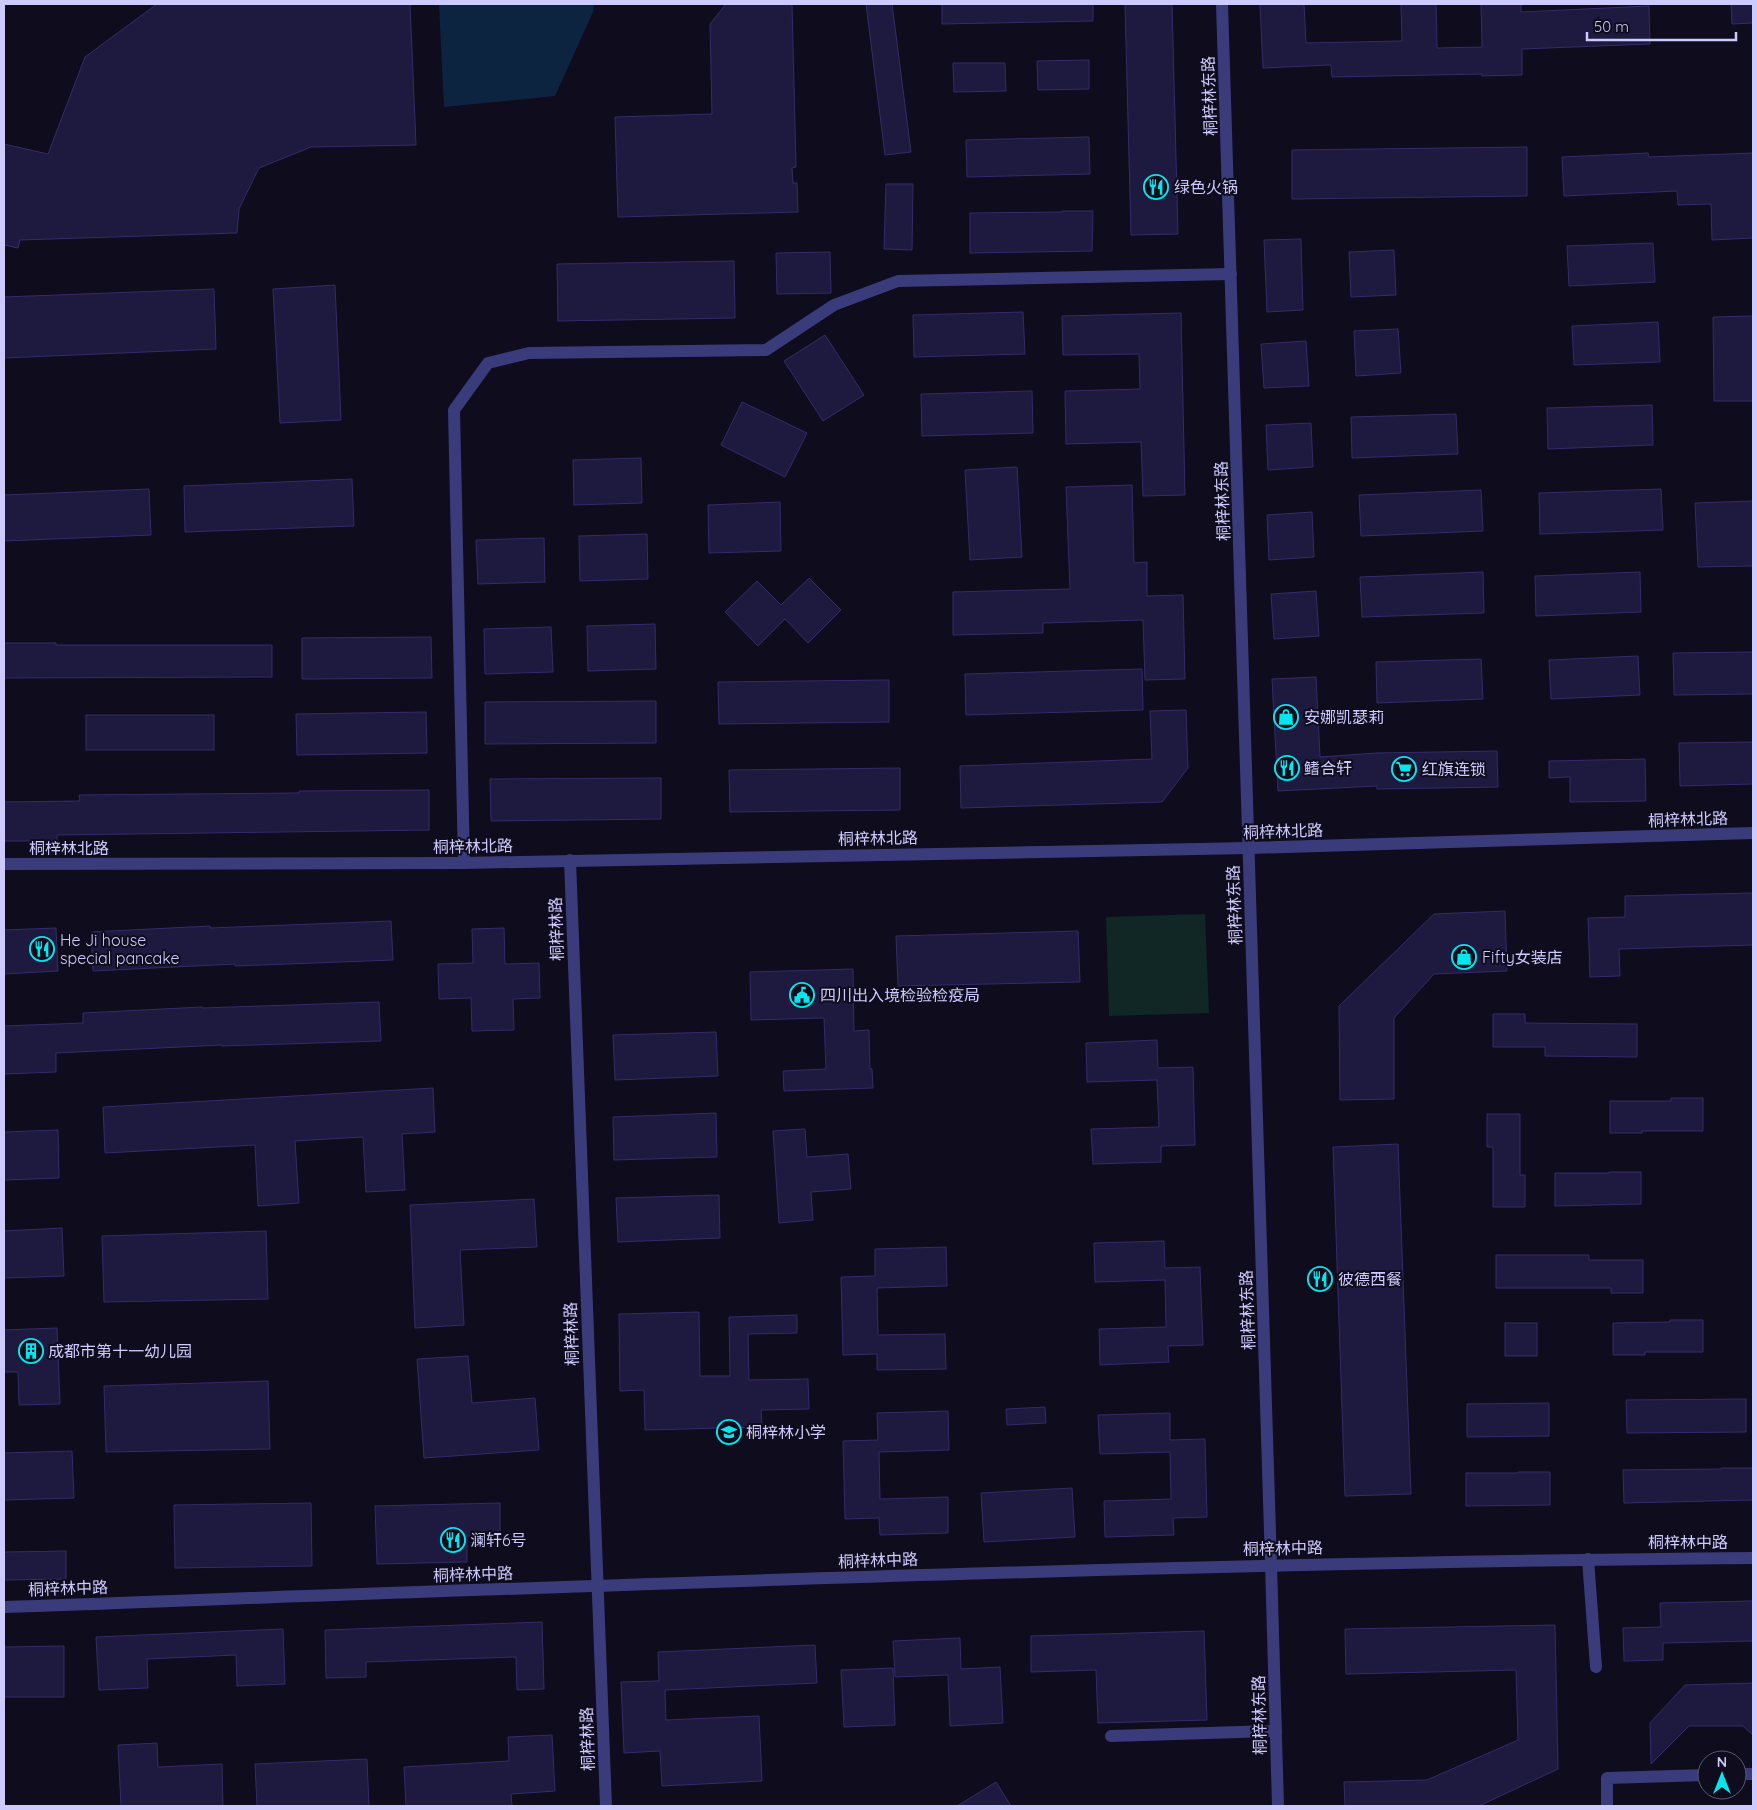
<svg xmlns="http://www.w3.org/2000/svg" width="1757" height="1810" viewBox="0 0 1757 1810" font-family="Quicksand,'Noto Sans SC',sans-serif">
<style>
.green{fill:#102725}
.water{fill:#0d2441}
.building{fill:#1e193e;stroke:#342c69}
.lines{fill:none;stroke-linecap:round;stroke-linejoin:round}
.street{stroke:#393b7b;stroke-width:12}
.labels{text-anchor:middle;stroke-width:4;stroke-linejoin:round;paint-order:stroke}
.street-label{font-size:16px;fill:#cdcafd;stroke:#0e0c1d}
.poi-label{font-size:16px;fill:#cdcafd;stroke:#0e0c1d;text-anchor:start}
</style>
<rect width="100%" height="100%" fill="#0e0c1d"/>
<path class="green" d="M1205,914L1209,1013L1109,1016L1106,917Z"/>
<path class="water" d="M439,4H594L593,12L555,96L444,107Z"/>
<g class="building">
<path d="M157,4H410L416,145L311,147L259,168L239,209L237,233L20,240L18,248L4,245V144L48,154L85,57Z"/>
<path d="M726,4H792L796,167L792,168L793,183H797L798,212L618,217L615,117L712,114L710,24Z"/>
<path d="M866,4H892L911,152L885,155Z"/>
<path d="M942,4H1093V21L942,24Z"/>
<path d="M1125,4H1172L1178,234L1131,235Z"/>
<path d="M1260,4H1304L1306,43L1402,41L1401,4H1436L1437,48L1482,47L1481,4H1521V12L1649,6L1650,44L1522,49V75L1482,76V74L1332,77L1331,65L1263,68Z"/>
<path d="M1731,4H1753V23L1732,24Z"/>
<path d="M1089,60V89L1038,90L1037,61Z"/>
<path d="M953,63H1005L1006,91L954,92Z"/>
<path d="M1089,137L1090,174L967,177L966,140Z"/>
<path d="M1527,147V196L1292,199V150Z"/>
<path d="M1648,153L1649,157L1753,153V238L1712,240L1711,204L1678,205L1677,191L1564,196L1562,157Z"/>
<path d="M886,184H913L912,250L884,249Z"/>
<path d="M1062,211H1093L1092,251L970,253V213L1062,212Z"/>
<path d="M1301,239L1303,310L1267,312L1264,240Z"/>
<path d="M1653,243L1655,282L1569,286L1567,246Z"/>
<path d="M1394,250L1396,295L1351,297L1349,252Z"/>
<path d="M830,252L831,293L777,294L776,253Z"/>
<path d="M734,261L735,318L558,321L557,264Z"/>
<path d="M335,285L341,420L280,423L273,289Z"/>
<path d="M214,289L216,349L4,358V297Z"/>
<path d="M1023,312L1025,354L914,357L913,315Z"/>
<path d="M1181,313L1185,495L1143,496L1141,442L1066,444L1065,391L1140,389L1139,354L1063,355L1062,316Z"/>
<path d="M1753,316V401H1714L1713,317Z"/>
<path d="M1658,322L1660,362L1574,365L1572,326Z"/>
<path d="M1398,329L1401,373L1356,376L1354,331Z"/>
<path d="M825,335L864,395L823,421L784,361Z"/>
<path d="M1306,341L1309,386L1264,388L1261,344Z"/>
<path d="M1032,391L1033,433L922,436L921,394Z"/>
<path d="M742,402L807,433L785,477L721,445Z"/>
<path d="M1652,405L1653,445L1548,449L1547,408Z"/>
<path d="M1456,414L1458,454L1352,458L1351,417Z"/>
<path d="M1311,423L1313,467L1268,470L1266,425Z"/>
<path d="M641,458L642,503L574,505L573,460Z"/>
<path d="M1017,467L1022,557L970,560L965,470Z"/>
<path d="M352,479L354,526L185,532L184,486Z"/>
<path d="M1132,485L1134,563L1147,562V596L1183,595L1185,679L1145,680L1143,620L1043,623V633L953,635V592L1070,589L1066,487Z"/>
<path d="M149,489L151,535L4,541V495Z"/>
<path d="M1661,489L1663,530L1540,534L1539,493Z"/>
<path d="M1481,490L1483,531L1361,536L1359,495Z"/>
<path d="M1753,501V566L1698,567L1695,503Z"/>
<path d="M780,502L781,551L709,553L708,505Z"/>
<path d="M1312,512L1314,557L1269,560L1267,515Z"/>
<path d="M647,534L648,579L580,581L579,536Z"/>
<path d="M544,538L545,582L478,584L476,540Z"/>
<path d="M1483,572L1484,613L1362,617L1360,577Z"/>
<path d="M1640,572L1641,612L1536,616L1535,576Z"/>
<path d="M809,578L841,610L808,643L785,619L758,646L725,612L757,581L781,605Z"/>
<path d="M1316,591L1319,636L1274,639L1271,594Z"/>
<path d="M655,624L656,669L588,671L587,626Z"/>
<path d="M551,627L553,672L485,674L484,629Z"/>
<path d="M431,637L432,678L302,679V638Z"/>
<path d="M4,643H56V645H272V677L4,678Z"/>
<path d="M1753,652V694L1674,695L1673,653Z"/>
<path d="M1638,656L1640,695L1551,699L1549,660Z"/>
<path d="M1481,659L1483,699L1377,703L1376,662Z"/>
<path d="M1142,669L1143,710L966,715L965,674Z"/>
<path d="M1316,677L1320,757L1376,753L1497,751L1498,787L1377,789V786L1278,791L1272,679Z"/>
<path d="M889,680V722L719,724L718,682Z"/>
<path d="M656,701V743L485,744V702Z"/>
<path d="M1186,710L1188,768L1162,802L961,808L960,766L1152,759L1150,711Z"/>
<path d="M426,712L427,753L297,755L296,714Z"/>
<rect x="86" y="715" width="128" height="35"/>
<path d="M1753,742V784L1680,786L1679,743Z"/>
<path d="M1645,759L1646,801L1570,802V777L1549,778V761Z"/>
<path d="M900,768V810L730,812L729,770Z"/>
<path d="M661,778V819L491,821L490,779Z"/>
<path d="M429,790V830L57,835V841H4V802L80,801L79,795L299,793V791Z"/>
<path d="M1753,893V945L1619,949L1620,976L1590,977L1588,918L1625,917V896Z"/>
<path d="M1505,911L1507,971L1434,974L1394,1018V1099L1340,1100L1339,1006L1434,914Z"/>
<path d="M391,921L393,960L235,966V964L93,971L91,932L210,926V928Z"/>
<path d="M56,928L58,971L4,974V930Z"/>
<path d="M504,928L505,964L539,963L540,998L513,999L514,1030L472,1031L471,998L439,999L438,964L473,963L472,929Z"/>
<path d="M1078,931L1080,982L898,986L896,936Z"/>
<path d="M853,969L854,1031L869,1030L870,1069H872L873,1088L784,1091L783,1071L826,1069L824,1018L751,1020L750,972Z"/>
<path d="M379,1002L381,1041L222,1046V1045L56,1053V1072L4,1074V1026L83,1023V1013L202,1007V1008Z"/>
<path d="M1493,1014H1525V1023L1637,1024V1057L1545,1056V1047H1493Z"/>
<path d="M716,1032L718,1076L615,1080L613,1035Z"/>
<path d="M1157,1040L1158,1068L1193,1067L1195,1145L1161,1146V1162L1093,1164L1091,1129L1159,1127L1157,1080L1087,1082L1086,1043Z"/>
<path d="M433,1088L435,1132L402,1134L405,1190L366,1192L363,1137L295,1141L299,1203L258,1206L255,1145L105,1153L103,1107Z"/>
<path d="M1671,1098H1703V1131H1642V1133H1610V1101H1671Z"/>
<path d="M716,1113L717,1157L614,1160L613,1117Z"/>
<path d="M1487,1114H1520V1175H1525V1207H1493V1147H1487Z"/>
<path d="M805,1129L807,1157L848,1154L851,1189L811,1192L813,1220L779,1223L773,1131Z"/>
<path d="M58,1130L59,1178L4,1180V1132Z"/>
<path d="M1398,1144L1411,1494L1345,1496L1333,1147Z"/>
<path d="M1609,1172H1641V1204L1555,1206V1173H1609Z"/>
<path d="M719,1195L720,1238L618,1242L616,1198Z"/>
<path d="M534,1199L537,1247L460,1250L464,1325L415,1328L410,1205Z"/>
<path d="M62,1228L64,1276L4,1278V1231Z"/>
<path d="M266,1231L268,1299L104,1302L102,1236Z"/>
<path d="M1164,1241L1165,1268L1200,1267L1203,1345L1168,1346L1169,1362L1100,1365L1099,1329L1166,1327L1165,1280L1095,1282L1094,1243Z"/>
<path d="M946,1247L947,1286L877,1288L878,1335L945,1334L946,1369L877,1370V1354L843,1355L841,1277L875,1276V1249Z"/>
<path d="M1496,1255H1589V1260H1643V1293H1611V1288H1496Z"/>
<path d="M699,1312L700,1376H730L729,1317L797,1315V1333L748,1334L749,1380L808,1379L809,1409L761,1410L762,1427L645,1430L644,1390L620,1391L619,1314Z"/>
<path d="M1670,1320H1703V1352H1645V1355H1613V1323L1670,1322Z"/>
<rect x="1505" y="1323" width="32" height="33"/>
<path d="M57,1328L60,1404L19,1405L18,1372H4V1330Z"/>
<path d="M468,1356L472,1403L535,1398L539,1450L424,1458L417,1359Z"/>
<path d="M268,1381L270,1449L106,1452L104,1386Z"/>
<path d="M1746,1399V1432L1627,1433L1626,1400Z"/>
<path d="M1549,1403V1436L1467,1437V1404Z"/>
<path d="M1045,1407L1046,1423L1007,1425L1006,1409Z"/>
<path d="M948,1411L949,1450L879,1452L880,1499L948,1497V1533L880,1535L879,1518L845,1519L843,1441L878,1440L877,1413Z"/>
<path d="M1170,1413V1440L1205,1439L1207,1517L1173,1518L1174,1535L1105,1537L1104,1501L1171,1499L1170,1452L1100,1454L1098,1415Z"/>
<path d="M72,1451L74,1498L4,1500V1453Z"/>
<path d="M1721,1468H1753V1500L1624,1503L1623,1470L1721,1469Z"/>
<path d="M1518,1472H1550V1505L1466,1506V1473H1518Z"/>
<path d="M1072,1488L1075,1537L984,1542L981,1493Z"/>
<path d="M311,1503L312,1566L175,1568L174,1505Z"/>
<path d="M500,1503V1536H467V1562L377,1564L375,1506Z"/>
<path d="M66,1551V1579L4,1580V1552Z"/>
<path d="M1753,1601V1641L1663,1643V1660L1624,1661L1623,1628L1661,1627L1660,1603Z"/>
<path d="M542,1622L544,1689L517,1690L516,1657L366,1662V1677L326,1678L325,1630Z"/>
<path d="M1555,1625L1558,1769L1479,1806H1345L1344,1782L1427,1780L1518,1740L1516,1670L1346,1674L1345,1629Z"/>
<path d="M283,1629L285,1684L237,1686L236,1655L147,1659L148,1688L99,1690L96,1637Z"/>
<path d="M1204,1631L1207,1720L1098,1723L1096,1670L1031,1672V1636Z"/>
<path d="M960,1638L961,1669L1000,1667L1003,1723L950,1726L948,1675L895,1677L893,1641Z"/>
<path d="M815,1645L817,1683L665,1690L666,1720L759,1716L762,1781L662,1786L660,1751L624,1753L621,1682L659,1681L658,1652Z"/>
<path d="M64,1646V1697H4V1647Z"/>
<path d="M893,1668L895,1725L844,1727L841,1670Z"/>
<path d="M1753,1683V1735L1743,1726H1689L1651,1764L1650,1723L1685,1685Z"/>
<path d="M552,1735L555,1791L511,1794L512,1806H406L404,1767L509,1761L508,1737Z"/>
<path d="M157,1743L158,1767L222,1764L223,1806H121L118,1745Z"/>
<path d="M367,1759L369,1806H257L255,1764Z"/>
<path d="M996,1782L1011,1806H957Z"/>
</g>
<g class="lines">
<g class="street">
<path d="M1222,4L1271,1564L1278,1806"/>
<path d="M570,860L606,1806"/>
<path d="M464,863L454,410L488,363L529,353L766,350L834,305L898,281L1231,274"/>
<path d="M4,864L464,863L1249,848L1753,833"/>
<path d="M1588,1559L1596,1667"/>
<path d="M4,1607C587,1586 1170,1563 1753,1558"/>
<path d="M1111,1736L1276,1731"/>
<path d="M1737,1774H1753"/>
<path d="M1607,1806V1778L1707,1775"/>
</g>
</g>
<defs>
<symbol id="restaurant-ring" viewBox="-11 -11 22 22"><circle r="9.5" fill="#0e0c1d" stroke="#07e6ed" stroke-width="1.5"/><path d="M-5-6h1v4h1v-4h1v4h1v-4h1v5L-1.5 .5V6h-2V.5L-5-1ZM5-6V6H3V1.5H1.5Q1.5-4 5-6Z" fill="#07e6ed"/></symbol>
<symbol id="shop-ring" viewBox="-11 -11 22 22"><circle r="9.5" fill="#0e0c1d" stroke="#07e6ed" stroke-width="1.5"/><path d="M-5-2.5h2.3a2.7 3.5 0 0 1 5.4 0H5L5.5 6h-11ZM-1.5-2.5h3a1.5 2.3 0 0 0-3 0Z" fill="#07e6ed"/></symbol>
<symbol id="supermarket-ring" viewBox="-11 -11 22 22"><circle r="9.5" fill="#0e0c1d" stroke="#07e6ed" stroke-width="1.5"/><path d="M-6-5.5h2.5l.6 2H6L4.5 2H-2.5L-4.4-4H-6ZM-1.5 3.2a1.3 1.3 0 1 0 .1 0ZM3 3.2a1.3 1.3 0 1 0 .1 0Z" fill="#07e6ed"/></symbol>
<symbol id="civic-ring" viewBox="-11 -11 22 22"><circle r="9.5" fill="#0e0c1d" stroke="#07e6ed" stroke-width="1.5"/><path d="M-.6-6.5H3V-4.5H.6V-3L4-1V1h2V6H-6V1h2V-1L-.6-3ZM-1.2 2.5V6h2.4V2.5Z" fill="#07e6ed"/></symbol>
<symbol id="building-ring" viewBox="-11 -11 22 22"><circle r="9.5" fill="#0e0c1d" stroke="#07e6ed" stroke-width="1.5"/><path d="M-4-6H4V6H1V3H-1V6H-4ZM-2.5-4.3h1.7v1.8h-1.7ZM.8-4.3h1.7v1.8H.8ZM-2.5-1h1.7V.8h-1.7ZM.8-1h1.7V.8H.8Z" fill="#07e6ed"/></symbol>
<symbol id="school-ring" viewBox="-11 -11 22 22"><circle r="9.5" fill="#0e0c1d" stroke="#07e6ed" stroke-width="1.5"/><path d="M0-5L7-2L0 1L-7-2ZM-4 1L0 2.5L4 1V4Q0 6-4 4Z" fill="#07e6ed"/></symbol>
</defs>
<g fill-rule="evenodd">
<use href="#restaurant-ring" x="1142" y="173" width="28" height="28"/>
<use href="#shop-ring" x="1272" y="703" width="28" height="28"/>
<use href="#restaurant-ring" x="1273" y="754" width="28" height="28"/>
<use href="#supermarket-ring" x="1390" y="755" width="28" height="28"/>
<use href="#restaurant-ring" x="28" y="935" width="28" height="28"/>
<use href="#shop-ring" x="1450" y="943" width="28" height="28"/>
<use href="#civic-ring" x="788" y="981" width="28" height="28"/>
<use href="#restaurant-ring" x="1306" y="1265" width="28" height="28"/>
<use href="#building-ring" x="17" y="1337" width="28" height="28"/>
<use href="#school-ring" x="715" y="1418" width="28" height="28"/>
<use href="#restaurant-ring" x="439" y="1526" width="28" height="28"/>
</g>
<g class="labels">
<g class="street-label">
<text transform="translate(1209 96) rotate(-92)" y="6">桐梓林东路</text>
<text transform="translate(1222 501) rotate(-92)" y="6">桐梓林东路</text>
<text transform="translate(1688 819) rotate(-2)" y="6">桐梓林北路</text>
<text transform="translate(1283 831) rotate(-2)" y="6">桐梓林北路</text>
<text transform="translate(878 838) rotate(-1)" y="6">桐梓林北路</text>
<text transform="translate(473 846) rotate(-1)" y="6">桐梓林北路</text>
<text x="69" y="854">桐梓林北路</text>
<text transform="translate(1234 905) rotate(-92)" y="6">桐梓林东路</text>
<text transform="translate(556 929) rotate(-92)" y="6">桐梓林路</text>
<text transform="translate(1247 1310) rotate(-92)" y="6">桐梓林东路</text>
<text transform="translate(571 1334) rotate(-92)" y="6">桐梓林路</text>
<text x="1688" y="1548">桐梓林中路</text>
<text transform="translate(1283 1548) rotate(-1)" y="6">桐梓林中路</text>
<text transform="translate(878 1560) rotate(-2)" y="6">桐梓林中路</text>
<text transform="translate(473 1574) rotate(-2)" y="6">桐梓林中路</text>
<text transform="translate(68 1588) rotate(-2)" y="6">桐梓林中路</text>
<text transform="translate(1259 1715) rotate(-91)" y="6">桐梓林东路</text>
<text transform="translate(587 1739) rotate(-92)" y="6">桐梓林路</text>
</g>
<g class="poi-label">
<text x="1174" y="193">绿色火锅</text>
<text x="1304" y="723">安娜凯瑟莉</text>
<text x="1304" y="774">鳍合轩</text>
<text x="1422" y="775">红旗连锁</text>
<text x="60" y="946">He Ji house<tspan x="60" dy="18">special pancake</tspan></text>
<text x="1482" y="963">Fifty女装店</text>
<text x="820" y="1001">四川出入境检验检疫局</text>
<text x="1338" y="1285">彼德西餐</text>
<text x="48" y="1357">成都市第十一幼儿园</text>
<text x="746" y="1438">桐梓林小学</text>
<text x="470" y="1546">澜轩6号</text>
</g>
</g>
<rect width="1757" height="1810" fill="none" stroke="#cdcafd" stroke-width="10"/>
<g transform="translate(1722 1775)"><circle r="24" fill="#0e0c1d" stroke="#5a5877"/>
<path d="M0-4L9 19L0 12L-9 19Z" fill="#07e6ed"/>
<text y="-8" font-size="14" font-weight="bold" text-anchor="middle" fill="#cdcafd">N</text>
</g>
<path d="M1587 32v8h149v-8" fill="none" stroke="#cdcafd" stroke-width="2.5"/>
<text x="1594" y="32" font-size="15" fill="#cdcafd" stroke="#0e0c1d" stroke-width="4" paint-order="stroke">50 m</text>
</svg>
